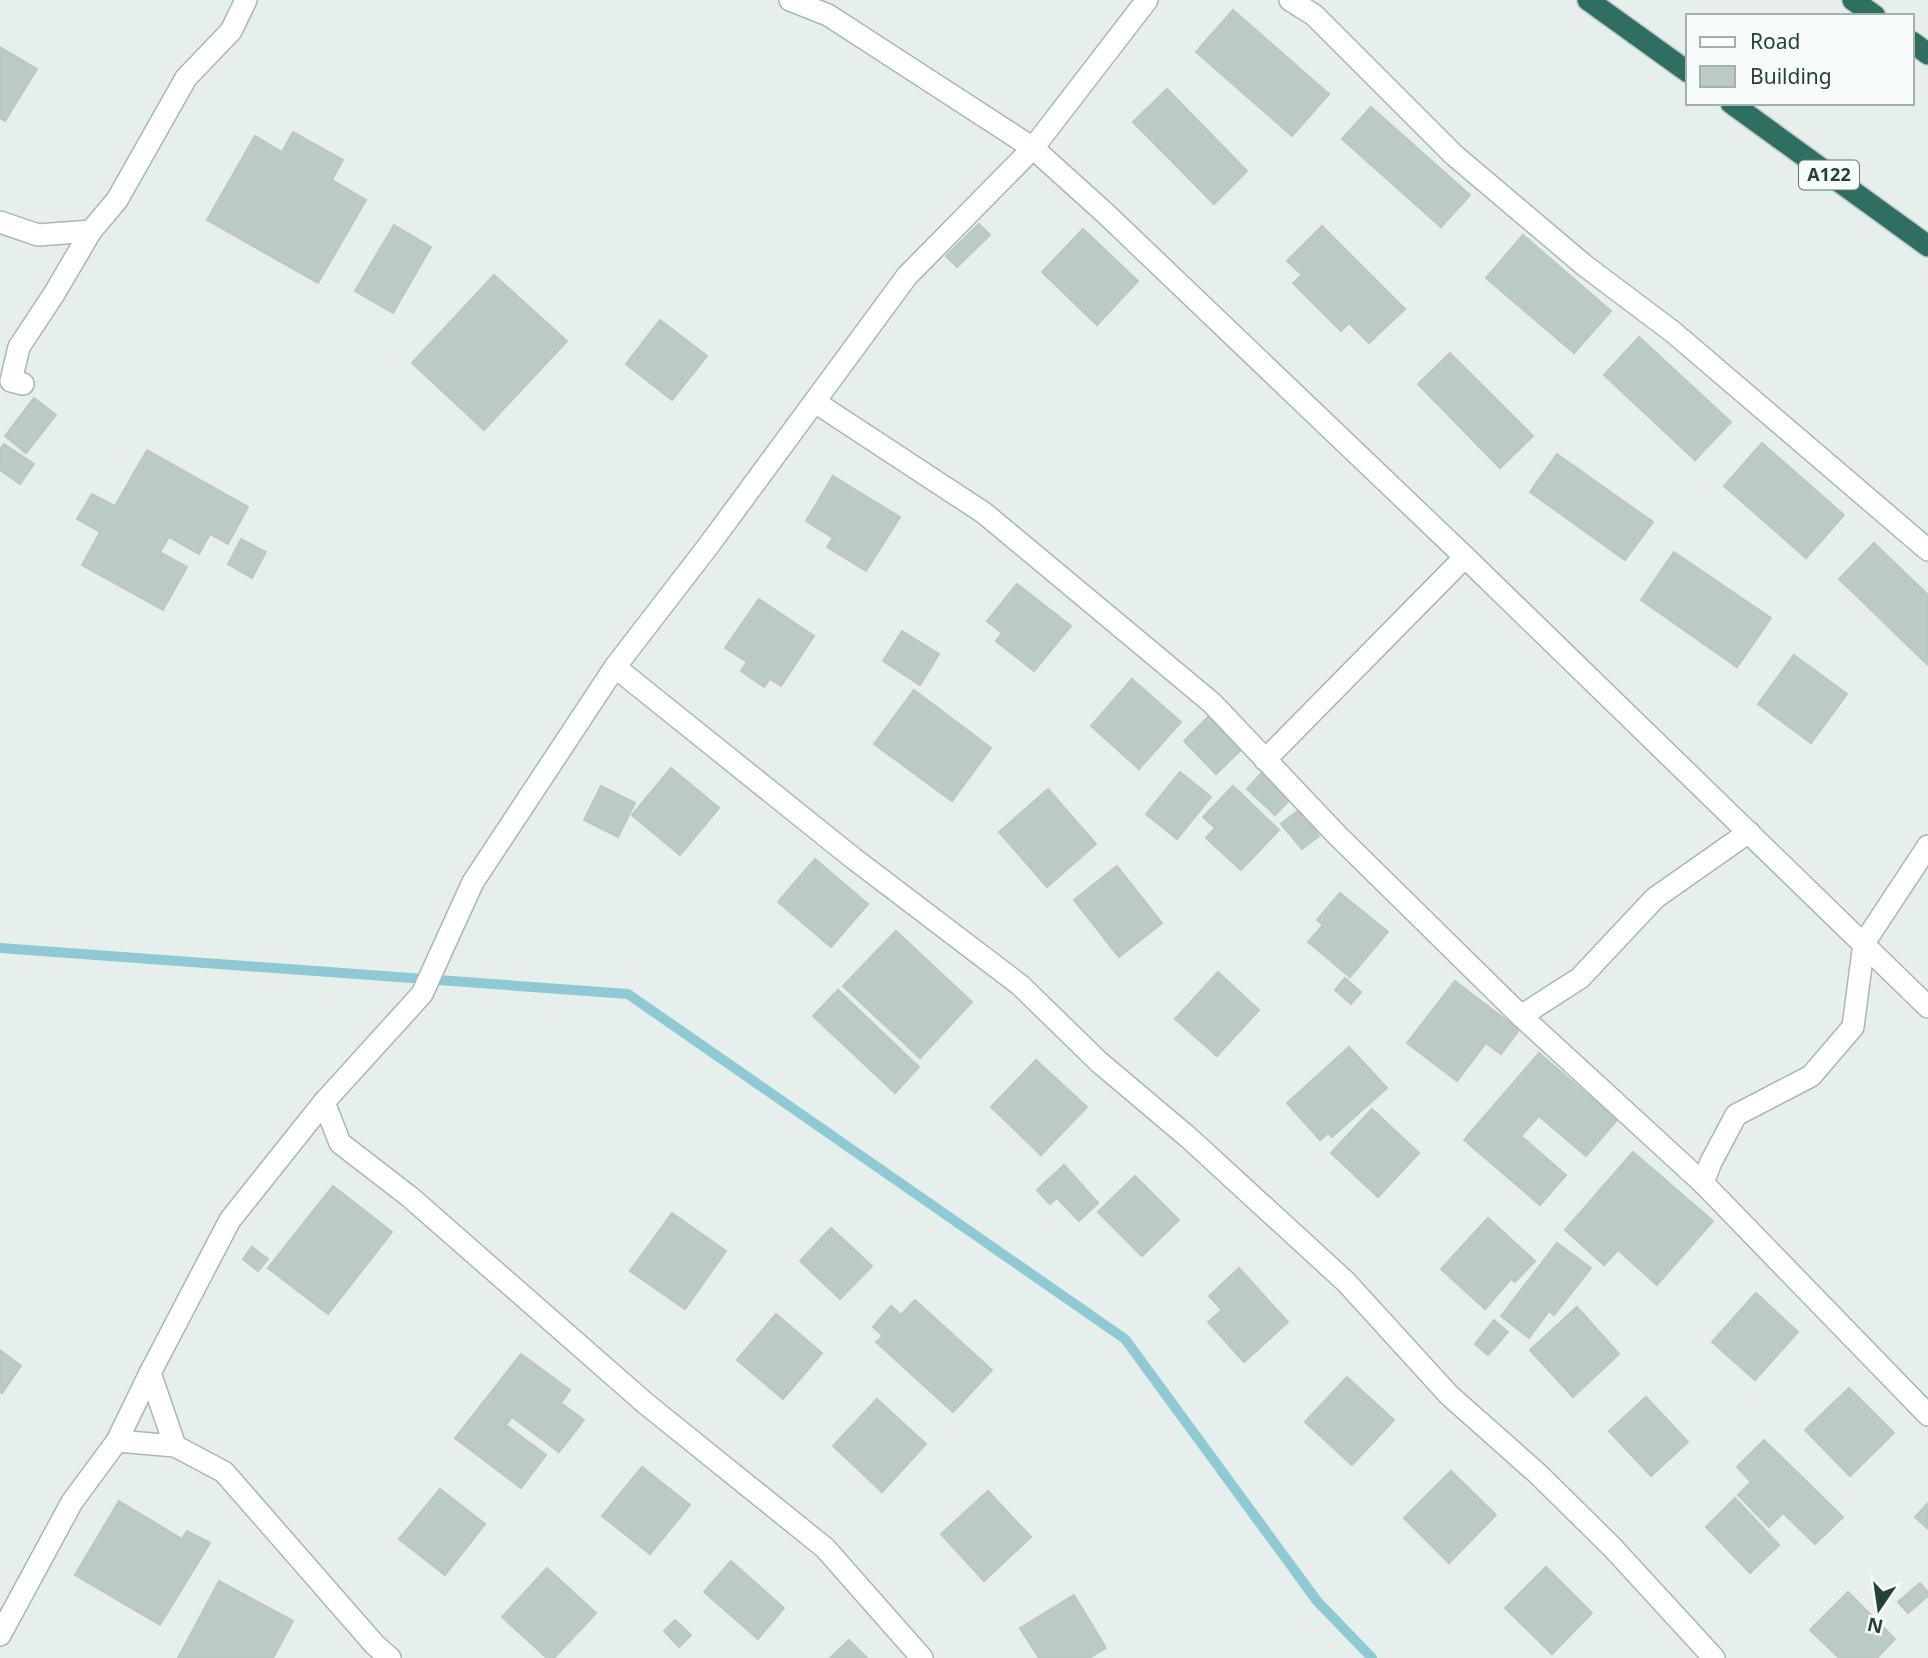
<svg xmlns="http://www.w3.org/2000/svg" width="1928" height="1658" viewBox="0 0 1928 1658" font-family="'Noto Sans',sans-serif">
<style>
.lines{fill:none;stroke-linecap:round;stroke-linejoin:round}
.stream{stroke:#8ec9d4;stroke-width:10}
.building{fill:#bbcac4;stroke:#b8c9c2;stroke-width:2}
.street-casing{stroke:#a8b8b2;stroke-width:24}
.highway-casing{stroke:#c2cac8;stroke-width:24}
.street{stroke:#fff;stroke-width:21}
.highway{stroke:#2f6f62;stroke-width:21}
.labels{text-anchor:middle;stroke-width:5;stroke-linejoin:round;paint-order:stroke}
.shield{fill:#f7fbf9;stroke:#637a73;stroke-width:2}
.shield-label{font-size:18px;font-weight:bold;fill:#24423a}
</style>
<rect width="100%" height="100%" fill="#e6efeb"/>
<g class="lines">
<path class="stream" d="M0,948L628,994L1125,1339L1317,1601L1372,1658"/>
</g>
<g class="building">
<path d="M1233,10L1329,94L1292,136L1196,52Z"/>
<path d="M0,47L37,69L5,121L0,118Z"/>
<path d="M1167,89L1247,171L1214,204L1133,122Z"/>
<path d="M1371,107L1470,195L1441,227L1342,139Z"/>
<path d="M293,132L343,160L332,180L366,200L318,283L207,220L255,136L282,152Z"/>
<path d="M979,224L990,235L957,267L946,256Z"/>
<path d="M394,225L431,247L393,313L355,291Z"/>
<path d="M1322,226L1405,309L1369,343L1349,323L1341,331L1293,283L1302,275L1287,261Z"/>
<path d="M1083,229L1138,281L1097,325L1042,272Z"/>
<path d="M1523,235L1611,311L1574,353L1486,278Z"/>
<path d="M494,275L567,341L484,430L412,363Z"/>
<path d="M660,320L707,356L672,400L626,364Z"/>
<path d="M1639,337L1731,422L1695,460L1604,375Z"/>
<path d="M1450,353L1533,436L1500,468L1418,384Z"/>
<path d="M34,398L56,415L26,453L5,436Z"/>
<path d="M1762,443L1844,515L1806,558L1724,486Z"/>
<path d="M4,444L34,464L20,484L0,470V449Z"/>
<path d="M147,450L248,507L228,544L210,534L199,554L169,537L160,552L187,567L163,610L82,565L100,532L77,519L92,494L115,506Z"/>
<path d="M1557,454L1653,522L1625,560L1530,492Z"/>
<path d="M833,476L900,517L866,571L827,547L833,538L806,521Z"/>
<path d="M241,539L266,552L252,578L228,564Z"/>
<path d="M1874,543L1928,595V665L1839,579Z"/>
<path d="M1674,552L1771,618L1737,667L1641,600Z"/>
<path d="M1017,584L1071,626L1034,671L996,641L1002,633L987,621Z"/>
<path d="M759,599L814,636L781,686L770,679L764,687L741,671L747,662L725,648Z"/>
<path d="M902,631L939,654L920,685L883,661Z"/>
<path d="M1794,655L1847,694L1811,743L1758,704Z"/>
<path d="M1132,679L1181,722L1139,769L1091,726Z"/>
<path d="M914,690L991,748L952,801L874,744Z"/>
<path d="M1209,716L1242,749L1216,774L1184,741Z"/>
<path d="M671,768L719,808L680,855L632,815Z"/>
<path d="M1265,769L1294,795L1275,815L1247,789Z"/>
<path d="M1180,772L1211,797L1177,839L1146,814Z"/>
<path d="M601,786L635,803L618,837L584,820Z"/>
<path d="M1233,786L1279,830L1241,870L1206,838L1215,828L1203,817Z"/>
<path d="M1048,789L1096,844L1047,887L999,832Z"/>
<path d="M1299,810L1319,836L1302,849L1281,824Z"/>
<path d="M815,859L868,904L831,947L778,902Z"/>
<path d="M1117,866L1162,923L1119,957L1074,900Z"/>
<path d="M1340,893L1388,932L1350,977L1308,942L1323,925L1317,920Z"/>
<path d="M896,931L972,1002L920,1058L843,986Z"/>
<path d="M1218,972L1259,1010L1217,1056L1175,1019Z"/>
<path d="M1345,978L1361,992L1351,1004L1335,990Z"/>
<path d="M1455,981L1519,1030L1501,1054L1486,1043L1457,1081L1407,1043Z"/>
<path d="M838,990L919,1067L895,1093L813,1016Z"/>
<path d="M1349,1047L1387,1088L1332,1137L1328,1133L1320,1140L1287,1103Z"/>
<path d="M1539,1053L1617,1120L1586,1156L1539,1116L1521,1136L1566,1175L1540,1205L1464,1140Z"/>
<path d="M1036,1060L1087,1107L1041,1155L991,1107Z"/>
<path d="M1372,1109L1419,1153L1378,1197L1331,1153Z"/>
<path d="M1633,1152L1713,1221L1657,1285L1618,1250L1604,1265L1565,1230Z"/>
<path d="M1064,1165L1098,1203L1079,1221L1057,1198L1050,1204L1037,1190Z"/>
<path d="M1135,1176L1179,1220L1142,1256L1098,1212Z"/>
<path d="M333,1186L392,1232L328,1314L268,1268Z"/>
<path d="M672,1213L726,1251L685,1309L630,1271Z"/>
<path d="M1488,1218L1535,1261L1515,1282L1511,1279L1485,1309L1441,1269Z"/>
<path d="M831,1228L872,1266L840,1299L800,1261Z"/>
<path d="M1557,1243L1591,1268L1554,1315L1549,1311L1529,1338L1501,1316Z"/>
<path d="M252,1247L268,1259L258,1271L243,1259Z"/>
<path d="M1239,1268L1288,1322L1244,1362L1208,1322L1222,1310L1209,1296Z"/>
<path d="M1756,1293L1798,1332L1755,1380L1712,1342Z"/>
<path d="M915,1300L992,1370L953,1412L876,1342L883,1336L873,1327L891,1306L901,1315Z"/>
<path d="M1577,1307L1619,1354L1573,1397L1530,1350Z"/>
<path d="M776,1314L822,1353L783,1399L737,1360Z"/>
<path d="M1494,1320L1508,1332L1488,1355L1475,1344Z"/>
<path d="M0,1350L21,1366L2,1393L0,1392Z"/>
<path d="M521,1354L570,1390L561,1403L584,1420L559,1452L512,1417L506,1425L546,1455L521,1488L455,1438Z"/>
<path d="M1347,1377L1394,1420L1352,1465L1305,1422Z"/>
<path d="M1849,1388L1894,1433L1850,1476L1805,1430Z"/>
<path d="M1646,1397L1688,1442L1651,1476L1609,1431Z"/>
<path d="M877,1399L926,1444L882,1492L833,1446Z"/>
<path d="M1764,1440L1843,1517L1815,1544L1783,1513L1769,1527L1738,1495L1751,1482L1737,1467Z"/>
<path d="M642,1467L690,1505L650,1554L602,1516Z"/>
<path d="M1451,1471L1496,1515L1449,1563L1404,1518Z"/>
<path d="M440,1489L485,1524L445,1575L399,1539Z"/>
<path d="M988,1491L1031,1537L984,1581L941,1534Z"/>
<path d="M1735,1498L1779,1545L1750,1573L1706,1527Z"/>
<path d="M119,1501L182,1539L187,1531L210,1543L160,1625L75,1575Z"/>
<path d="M1928,1503V1529L1915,1517Z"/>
<path d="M731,1561L784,1608L758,1639L704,1592Z"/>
<path d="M1546,1567L1592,1613L1552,1654L1505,1608Z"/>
<path d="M547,1568L596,1613L554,1658H547L502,1617Z"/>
<path d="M219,1581L293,1621L273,1658H178Z"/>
<path d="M1920,1583L1928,1592V1596L1908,1613L1898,1602Z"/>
<path d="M1848,1592L1895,1639L1877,1658H1839L1810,1630Z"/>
<path d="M1074,1595L1106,1648L1089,1658H1039L1020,1628Z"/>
<path d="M675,1620L691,1635L679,1647L664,1631Z"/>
<path d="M849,1640L867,1658H830Z"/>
</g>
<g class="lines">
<defs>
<g id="street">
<path d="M790,0L828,15L1033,148L1105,213L1465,557L1928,1007"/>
<path d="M1290,0L1314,15L1454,155L1584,265L1673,332L1928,550"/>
<path d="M0,222L38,235L91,231"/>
<path d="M23,384L11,381L19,347L54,294L91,231L117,200L186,78L231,31L246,0"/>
<path d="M815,402L984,513L1212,703L1338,836L1521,1016L1703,1183L1928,1415"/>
<path d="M615,667L853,858L1020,985L1099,1062L1189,1138L1346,1282L1449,1395L1538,1474L1613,1548L1714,1658"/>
<path d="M1265,760L1465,557"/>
<path d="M1521,1016L1580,978L1655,898L1749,832"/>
<path d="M324,1102L340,1143L410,1197L645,1403L825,1548L922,1658"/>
<path d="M1703,1183L1711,1162L1736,1115L1811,1076L1853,1027L1864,943L1928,846"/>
<path d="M150,1373L175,1446"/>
<path d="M117,1441L175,1446L224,1472L375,1645L390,1658"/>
<path d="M0,1635L72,1502L117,1441L150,1373L230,1220L324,1102L422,994L473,882L615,667L709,545L907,276L1033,148L1147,0"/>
</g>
<g id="highway">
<path d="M1588,0L1688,72"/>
<path d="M1853,0L1875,16"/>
<path d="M1912,42L1928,54"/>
<path d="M1731,103L1928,246"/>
</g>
</defs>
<use href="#street" class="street-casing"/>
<use href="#highway" class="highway-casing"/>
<use href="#street" class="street"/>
<use href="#highway" class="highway"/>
</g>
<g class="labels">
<rect class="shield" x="1799" y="160.5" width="60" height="29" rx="5"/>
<g class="shield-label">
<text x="1829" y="181">A122</text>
</g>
</g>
<rect x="1686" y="14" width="228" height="91" fill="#f7fbf9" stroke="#a3b1ad" stroke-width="2"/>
<rect x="1700" y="37" width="35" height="10" fill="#ffffff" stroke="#a3b1ad" stroke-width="2"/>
<text x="1750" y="49" font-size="21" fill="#24423a">Road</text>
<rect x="1700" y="66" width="35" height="21" fill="#bbcac4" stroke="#a3b1ad" stroke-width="2"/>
<text x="1750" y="84" font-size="21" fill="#24423a">Building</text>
<g transform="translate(1879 1609) rotate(193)" stroke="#f7fbf9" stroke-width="5" paint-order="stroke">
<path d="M0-5L12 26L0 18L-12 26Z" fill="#24423a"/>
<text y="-10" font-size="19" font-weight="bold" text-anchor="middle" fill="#24423a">N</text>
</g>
</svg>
